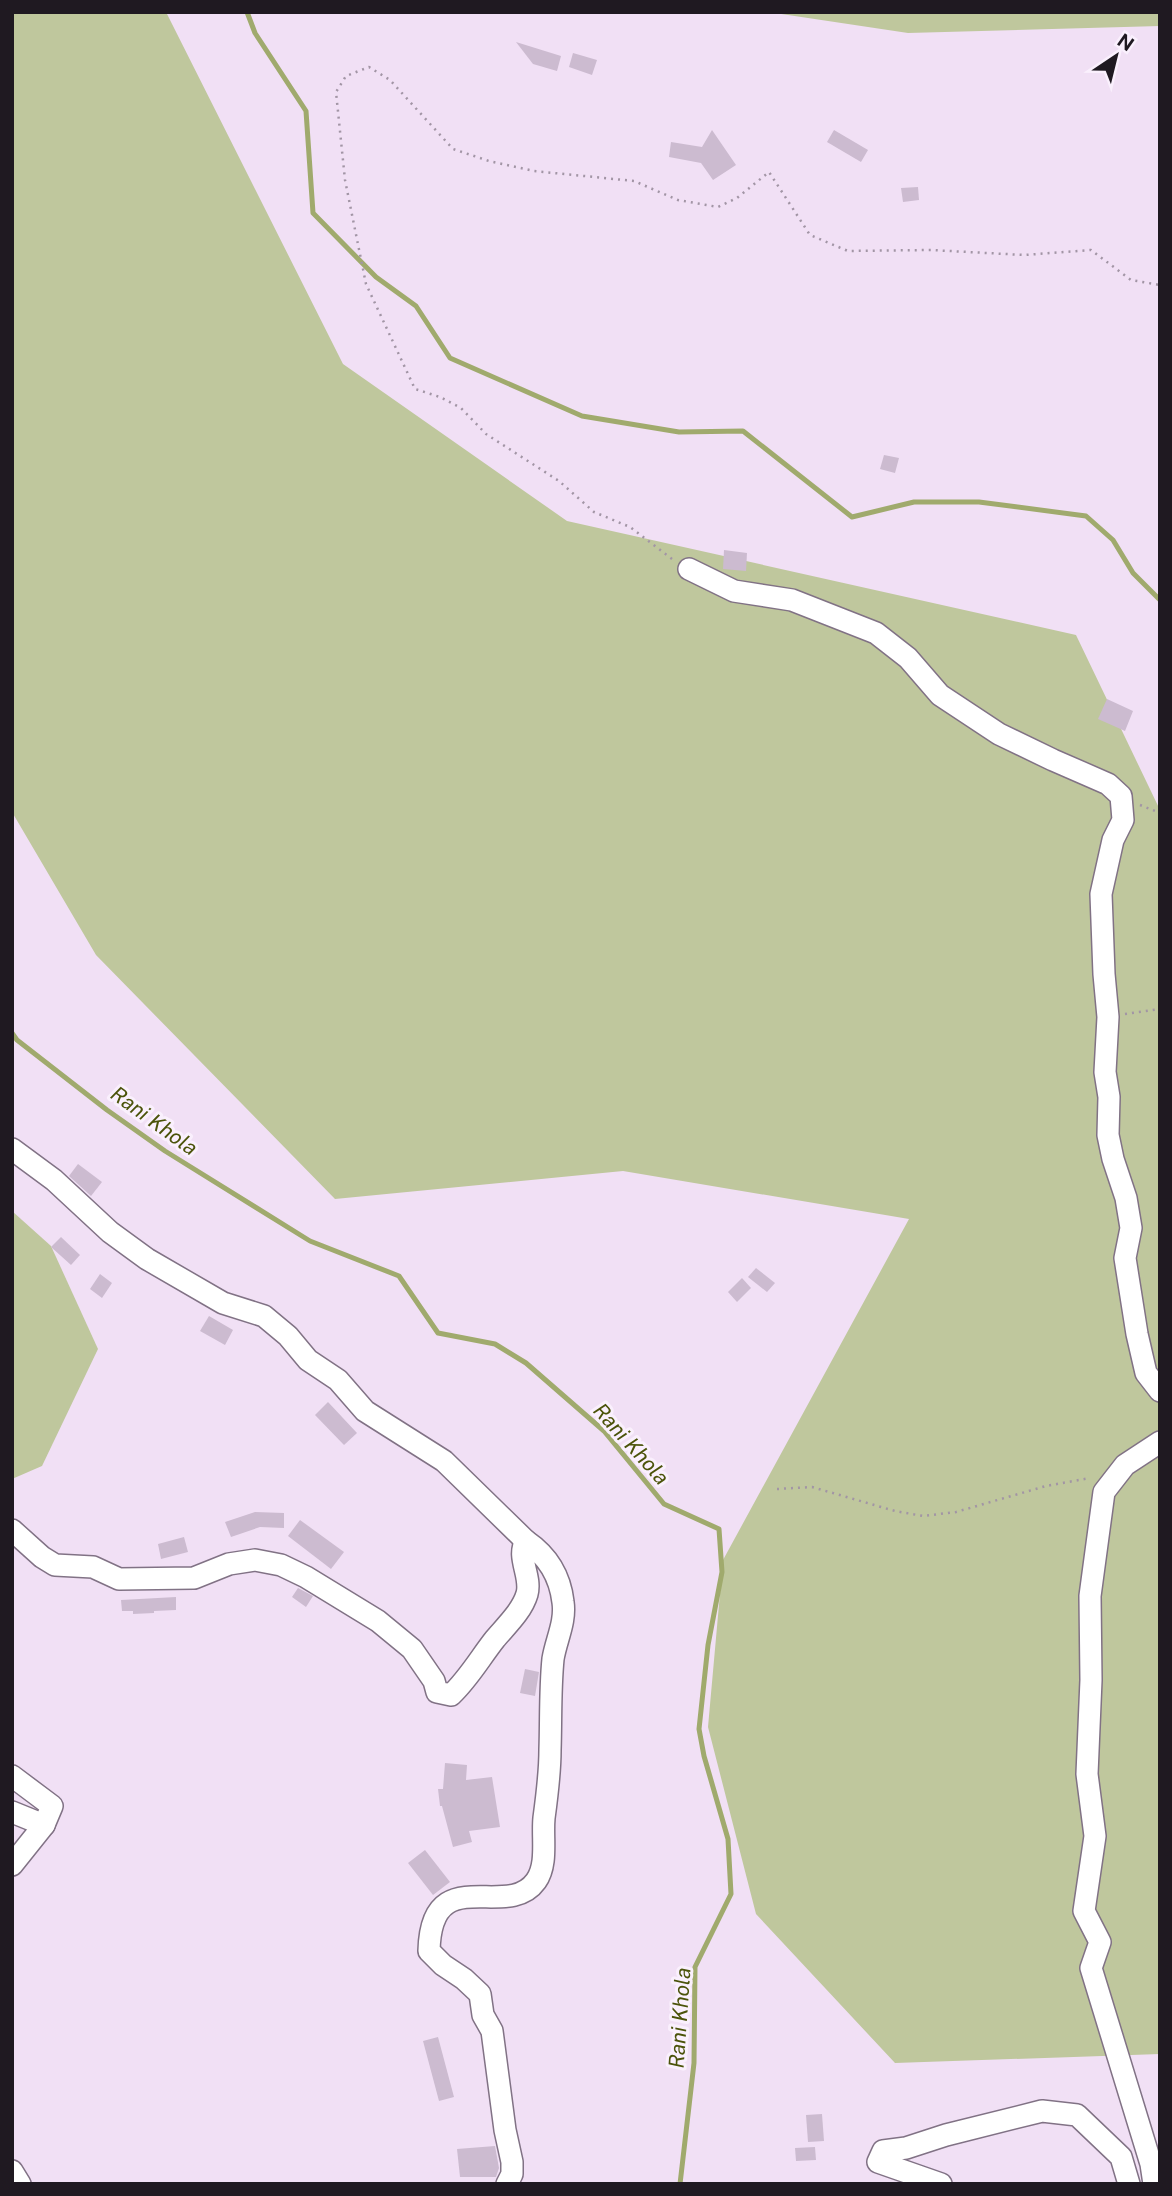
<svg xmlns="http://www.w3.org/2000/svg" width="1172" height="2196" viewBox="0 0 1172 2196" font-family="'Public Sans',sans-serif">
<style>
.green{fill:#bfc79d}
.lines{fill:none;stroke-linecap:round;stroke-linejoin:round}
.stream{stroke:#a0aa6d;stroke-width:5}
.building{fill:#ccbbd0}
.minor-casing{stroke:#817285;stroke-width:24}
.path{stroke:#a295a5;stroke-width:2.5;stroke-dasharray:2 5;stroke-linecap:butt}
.minor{stroke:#fff;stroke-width:21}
.labels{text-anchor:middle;stroke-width:6;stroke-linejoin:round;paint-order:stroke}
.water-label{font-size:21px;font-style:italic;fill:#4b530a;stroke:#faf0fd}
</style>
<rect width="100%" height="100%" fill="#f1e0f5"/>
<g class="green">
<path d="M12,12H166L343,364L567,521L1076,635L1160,810V2054L895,2063L756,1914L708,1727L723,1560L909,1219L623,1171L335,1199L96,955L12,812Z"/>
<path d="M768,12H1160V26L908,33Z"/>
<path d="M12,1211L51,1246L98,1349L42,1466L12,1479Z"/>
</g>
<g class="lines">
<g class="stream">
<path d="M247,12L255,33L306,111L313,213L376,277L416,306L450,358L582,416L679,432L743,431L852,517L914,502H979L1086,516L1113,540L1133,573L1160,600"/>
<path d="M12,1033L17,1040L107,1110L165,1151L310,1241L399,1276L438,1333L495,1344L526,1363L604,1431L664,1504L719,1529L722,1572L708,1645L699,1729L704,1756L728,1839L731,1894L695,1967L694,2063L680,2184"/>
</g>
</g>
<g class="building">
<path d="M516,42L561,56L557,71L533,64Z"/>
<path d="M573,53L597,60L592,75L569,67Z"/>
<path d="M712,130L736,165L713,180L701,163L669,157L671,142L702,147Z"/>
<path d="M834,130L868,150L861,162L827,142Z"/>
<path d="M918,187L919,200L903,202L901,188Z"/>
<path d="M884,455L899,458L895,473L880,469Z"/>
<path d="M724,550L747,553L746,571L723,569Z"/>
<path d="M1107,699L1133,711L1125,731L1098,719Z"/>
<path d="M78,1164L102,1182L91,1196L69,1176Z"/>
<path d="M61,1237L80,1255L71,1265L51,1247Z"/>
<path d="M756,1268L775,1283L767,1292L748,1277Z"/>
<path d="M100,1274L112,1283L102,1298L90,1289Z"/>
<path d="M742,1278L751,1288L737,1302L728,1292Z"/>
<path d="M209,1316L233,1330L225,1345L200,1331Z"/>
<path d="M328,1402L357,1433L344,1445L315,1415Z"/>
<path d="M255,1512L284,1513V1528L260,1527L231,1537L225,1522Z"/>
<path d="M300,1520L344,1552L331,1569L288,1536Z"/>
<path d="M184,1537L188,1552L161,1559L158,1544Z"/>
<path d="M298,1588L313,1596L306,1607L292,1597Z"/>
<path d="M176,1597V1610L154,1611V1613L133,1614V1611H122L121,1600Z"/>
<path d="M525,1669L539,1672L535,1696L520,1693Z"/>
<path d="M445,1763L467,1765L466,1780L492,1777L500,1827L469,1831L472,1842L453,1847L442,1806H440L438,1789H443Z"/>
<path d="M425,1850L450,1882L433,1895L408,1863Z"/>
<path d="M438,2037L454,2097L439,2101L423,2041Z"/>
<path d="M822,2114L824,2141L808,2142L806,2115Z"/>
<path d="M495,2146L499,2168L496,2177H460L457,2149Z"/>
<path d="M815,2147L816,2160L796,2161L795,2148Z"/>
</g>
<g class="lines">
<defs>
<g id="minor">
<path d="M689,569L734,591L792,600L876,633L908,658L940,695L999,734L1053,760L1108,784L1121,796L1123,820L1113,840L1101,894L1104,974L1108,1017L1105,1072L1109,1097L1108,1135L1113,1159L1126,1198L1131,1228L1125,1258L1137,1334L1146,1373L1160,1391"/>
<path d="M12,1149L54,1180L110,1232L147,1259L223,1303L264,1316L288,1336L308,1360L338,1380L365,1411L444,1461L526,1541"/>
<path d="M12,1530L42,1557L55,1565L93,1567L119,1579L194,1578L229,1564L255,1560L281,1565L306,1577L378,1621L412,1649L434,1681L437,1692L451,1695C469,1678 480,1658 495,1639C506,1626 522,1611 527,1594C532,1576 516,1557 526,1541C548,1556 560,1576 563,1602C566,1622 556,1640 553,1659C550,1689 551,1720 550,1750C550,1773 547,1796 544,1818C542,1838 548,1864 536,1881C507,1922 431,1859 429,1951L443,1965L464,1979L480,1994L483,2015L492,2031L505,2130L512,2162V2174L507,2184"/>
<path d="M12,1776L52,1806L44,1825L12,1865"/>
<path d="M12,1812L44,1825"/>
<path d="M12,2171L20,2184"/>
<path d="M941,2184L878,2162L883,2151L906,2148L946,2135L1042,2111L1077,2115L1121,2157L1129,2184"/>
<path d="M1154,2184L1151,2164L1091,1968L1100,1942L1084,1911L1095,1836L1087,1774L1091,1680L1090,1596L1104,1492L1125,1465L1160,1442"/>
</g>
</defs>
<use href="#minor" class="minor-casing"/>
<g class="path">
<path d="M672,559L630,527L594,512L559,481L486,434L461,408L440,397L415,389L366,284L345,180L336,92L346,76L369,67L390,80L453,149L489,161L534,171L634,181L678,200L718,207L737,198L769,172L810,235L848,251L931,250L1024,255L1091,250L1131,280L1160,285"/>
<path d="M1140,805L1160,813"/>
<path d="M1125,1014L1160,1009"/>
<path d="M777,1489L812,1487L895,1511L923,1516L956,1512L1046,1486L1090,1478"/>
</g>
<use href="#minor" class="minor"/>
</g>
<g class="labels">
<g class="water-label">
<text transform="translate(154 1121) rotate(36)" y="7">Rani Khola</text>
<text transform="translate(631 1444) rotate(48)" y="7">Rani Khola</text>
<text transform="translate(680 2018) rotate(-86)" y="7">Rani Khola</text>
</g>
</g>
<rect width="1172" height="2196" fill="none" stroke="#1f1921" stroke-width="28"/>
<g transform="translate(1116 56) rotate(35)" stroke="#faf0fd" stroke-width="5" paint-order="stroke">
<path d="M0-5L12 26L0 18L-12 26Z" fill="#1f1921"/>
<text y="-10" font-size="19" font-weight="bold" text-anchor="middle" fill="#1f1921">N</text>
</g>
</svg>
